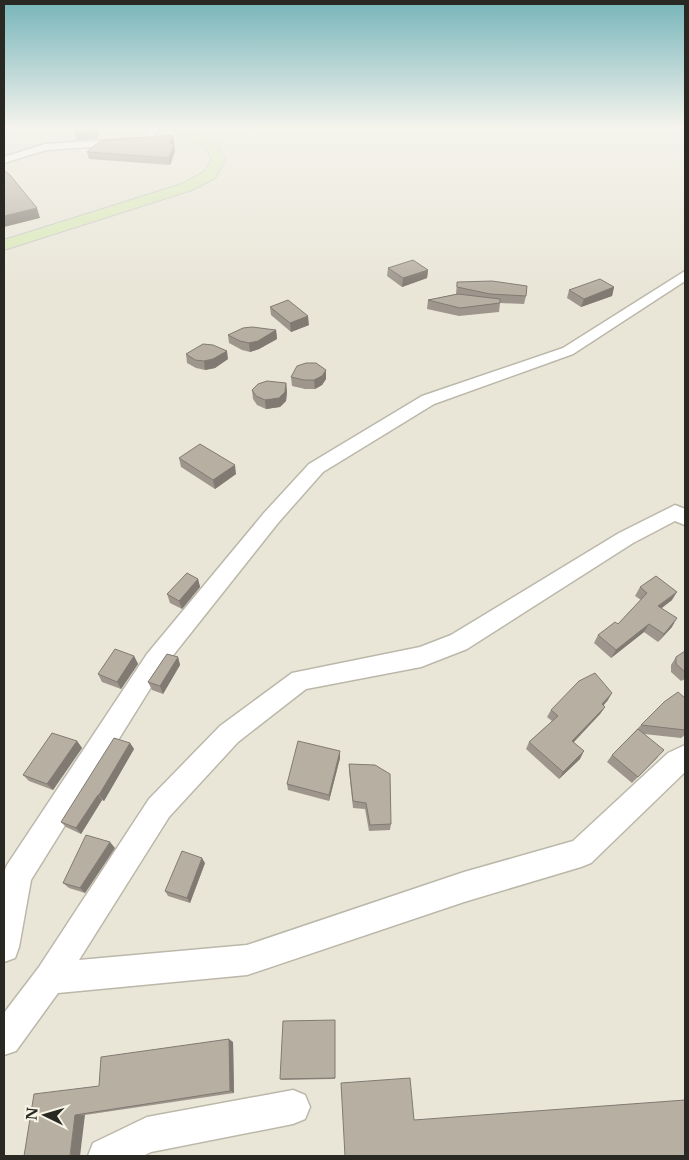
<svg xmlns="http://www.w3.org/2000/svg" width="689" height="1160" viewBox="0 0 689 1160" font-family="'Libre Baskerville',serif">
<style>
.lines{fill:none;stroke-linecap:round;stroke-linejoin:round}
.minor-casing{stroke:#bbb8aa;stroke-width:3}
.major-casing{stroke:#c7c7c6;stroke-width:2}
.minor{fill:#fff;fill-rule:evenodd}
.major{fill:#d9e8b8;fill-rule:evenodd}
.wall{fill:#9e968c}
.shaded-wall{fill:#817a72}
.building{fill:#b8afa3;stroke:#817a72}
</style>
<rect width="100%" height="100%" fill="#e9e6d8"/>
<g class="lines">
<defs>
<g id="minor">
<path d="M150,126H160L149,143L46,150L4,163V157L45,144L142,138Z"/>
<path d="M685,271V281L573,354L434,404L323,472L278,523L163,668L31,880L19,947L15,958L4,962V872L7,865L147,654L264,513L309,464L422,396L563,348Z"/>
<path d="M675,505L685,509V525L675,521L633,543L467,649L421,667L306,689L238,742L169,817L79,960L247,945L464,872L573,841L668,753L685,745V772L591,863L581,867L464,902L247,975L58,993L16,1051L4,1055V1013L39,967L149,799L220,726L292,673L420,647L451,635L619,533Z"/>
<path d="M293,1090L305,1095L310,1107L305,1119L293,1124L151,1152L143,1156H88L93,1143L147,1117Z"/>
</g>
<path id="major" d="M161,126H180L214,139L226,159L215,178L192,190L4,250V240L182,184L204,172L212,159L204,145Z"/>
</defs>
<use href="#minor" class="minor-casing"/>
<use href="#major" class="major-casing"/>
<use href="#minor" class="minor"/>
<use href="#major" class="major"/>
</g>
<g class="wall">
<path d="M99,126L97,139L77,140L75,133Z"/>
<path d="M173,135L175,151L170,165L89,159L87,152Z"/>
<path d="M388,268L428,270L427,278L402,287L387,276Z"/>
<path d="M457,282L526,296L524,304L500,303L499,312L459,316L427,309L428,300L456,294Z"/>
<path d="M614,287L612,296L581,307L567,298L569,290Z"/>
<path d="M270,307L309,325L291,332L271,315Z"/>
<path d="M276,330L277,339L259,349L250,352L242,350L229,343L228,335Z"/>
<path d="M186,354L228,359L215,368L205,370L196,368L187,363Z"/>
<path d="M326,370V379L322,385L315,389H305L292,386L291,377Z"/>
<path d="M286,383L287,392L286,401L280,407L266,409L257,405L253,399L252,390Z"/>
<path d="M179,458L236,474L215,489L181,467Z"/>
<path d="M198,579L200,587L182,609L170,603L167,594Z"/>
<path d="M640,587L672,600L661,608L672,627L658,642L644,632L611,658L594,643L598,635L618,624L641,600L635,596Z"/>
<path d="M685,651V679L681,681L671,672V665L676,657Z"/>
<path d="M134,656L138,664L121,689L102,682L98,674Z"/>
<path d="M178,657L180,665L163,694L152,690L148,682Z"/>
<path d="M685,698V735L681,738L644,734L658,757L632,783L607,762L612,755L641,725Z"/>
<path d="M608,700L603,705L605,707L600,714L574,742L580,759L559,779L526,749L529,742L552,721L547,717L551,710Z"/>
<path d="M77,741L82,748L53,790L29,781L23,775Z"/>
<path d="M130,743L134,749L104,801L102,800L81,834L66,827L61,822Z"/>
<path d="M340,751V758L329,801L288,790L287,784Z"/>
<path d="M349,764L391,824L390,830L369,831L365,809L353,808L349,771Z"/>
<path d="M115,848L85,893L69,888L63,883Z"/>
<path d="M205,863L190,903L168,896L165,891Z"/>
<path d="M335,1020V1079L282,1080L280,1079Z"/>
<path d="M233,1042L234,1093L85,1115L24,1156L99,1086Z"/>
</g>
<g class="shaded-wall">
<path d="M96,126H99L97,139L95,132Z"/>
<path d="M173,135L174,143L171,151L169,143Z"/>
<path d="M174,143L175,151L170,165L169,158Z"/>
<path d="M37,208L40,218L4,227V216Z"/>
<path d="M428,270L427,278L402,287L403,278Z"/>
<path d="M614,287L612,296L581,307L584,299Z"/>
<path d="M308,316L309,325L291,332L290,323Z"/>
<path d="M276,330L277,339L259,349L250,352L249,343Z"/>
<path d="M227,351L228,359L215,368L205,370L204,361Z"/>
<path d="M326,370V379L322,385L315,389L314,380Z"/>
<path d="M286,383L287,392L286,401L280,407L266,409L265,400Z"/>
<path d="M235,465L236,474L215,489L213,480Z"/>
<path d="M198,579L200,587L182,609L179,601Z"/>
<path d="M677,592L672,600L653,615L658,606Z"/>
<path d="M677,618L672,627L658,642L664,634Z"/>
<path d="M649,624L644,632L611,658L616,650Z"/>
<path d="M134,656L138,664L121,689L117,682Z"/>
<path d="M178,657L180,665L163,694L160,686Z"/>
<path d="M612,693L608,700L598,712L602,704Z"/>
<path d="M605,707L600,714L568,748L572,741Z"/>
<path d="M77,741L82,748L53,790L47,784Z"/>
<path d="M130,743L134,749L104,801L99,795Z"/>
<path d="M340,751V758L329,801V795Z"/>
<path d="M584,751L580,759L559,779L563,772Z"/>
<path d="M98,795L102,800L81,834L76,828Z"/>
<path d="M110,842L115,848L85,893L80,888Z"/>
<path d="M202,858L205,863L190,903L187,898Z"/>
<path d="M229,1039L233,1042L234,1093L230,1091Z"/>
<path d="M75,1115H85L80,1156H70Z"/>
</g>
<g class="building">
<path d="M76,126H96L95,132L75,133Z"/>
<path d="M173,135L169,143H174L169,158L87,152L100,141Z"/>
<path d="M4,170L10,175L37,208L4,216Z"/>
<path d="M413,260L428,270L403,278L388,268Z"/>
<path d="M600,279L614,287L584,299L569,290Z"/>
<path d="M492,281L527,286L526,296L490,294L457,287V282Z"/>
<path d="M458,294L500,299V303L460,308L428,300Z"/>
<path d="M288,300L308,316L290,323L270,307Z"/>
<path d="M252,327L276,330L258,341L249,343L240,341L228,335L243,328Z"/>
<path d="M203,344L213,345L227,351L213,359L204,361L195,360L186,354Z"/>
<path d="M306,363H316L326,370L322,376L314,380H304L291,377L297,366Z"/>
<path d="M267,381L286,383L285,392L279,398L265,400L256,396L252,390L258,384Z"/>
<path d="M200,444L235,465L213,480L179,458Z"/>
<path d="M187,573L198,579L179,601L167,594Z"/>
<path d="M656,576L677,592L658,606L677,618L664,634L649,624L616,650L598,635L615,622L618,624L647,593L640,587Z"/>
<path d="M115,649L134,656L117,682L98,674Z"/>
<path d="M685,651V672L676,664V657Z"/>
<path d="M167,654L178,657L160,686L148,682Z"/>
<path d="M595,673L612,693L602,704L605,707L572,741L584,751L563,772L529,742L558,716L551,710L579,681Z"/>
<path d="M678,692L685,698V730L641,725L664,702Z"/>
<path d="M638,729L664,750L638,777L612,755Z"/>
<path d="M52,733L77,741L47,784L23,775Z"/>
<path d="M114,738L130,743L99,795H98L76,828L61,822Z"/>
<path d="M298,741L340,751L329,795L287,784Z"/>
<path d="M349,764L375,765L390,774L391,824L370,825L366,803L353,801Z"/>
<path d="M86,835L110,842L80,888L63,883Z"/>
<path d="M182,851L202,858L187,898L165,891Z"/>
<path d="M335,1020V1078L280,1079L283,1021Z"/>
<path d="M229,1039L230,1091L75,1115L70,1156H24L34,1094L99,1086L101,1057Z"/>
<path d="M410,1078L414,1120L685,1100V1156H345L341,1083Z"/>
</g>
<linearGradient id="sky" x2="0" y2="1"><stop stop-color="#76b4ba"/><stop offset="0.44" stop-color="#f5f4ed"/><stop offset="1" stop-color="#f5f4ed" stop-opacity="0"/></linearGradient>
<rect width="689" height="289" fill="url(#sky)"/>
<rect width="689" height="1160" fill="none" stroke="#292823" stroke-width="10"/>
<g transform="translate(45 1115) rotate(275)" stroke="#f6f4e5" stroke-width="4" paint-order="stroke">
<path d="M0-4L9 19L0 12L-9 19Z" fill="#292823"/>
<text y="-8" font-size="14" font-weight="bold" text-anchor="middle" fill="#292823">N</text>
</g>
</svg>
